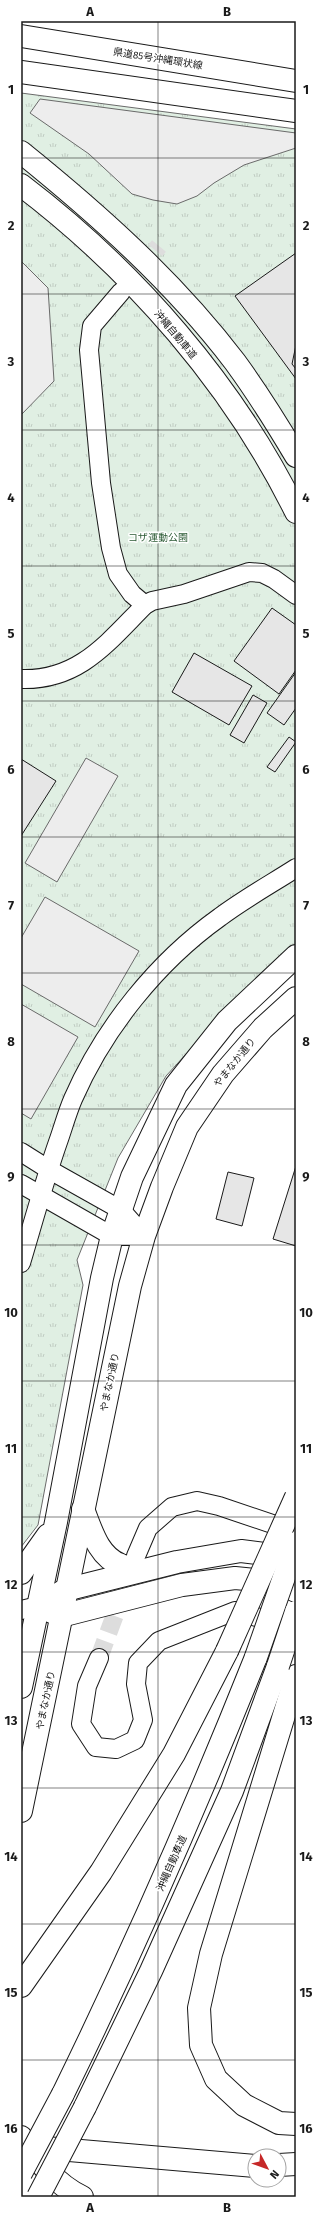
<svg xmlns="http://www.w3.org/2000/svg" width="317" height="2218" viewBox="0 0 317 2218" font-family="'Fira Sans','Noto Sans JP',sans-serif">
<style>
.park{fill:url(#park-tufts);stroke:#6a6a6a}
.parking{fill:#ededed;stroke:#6a6a6a}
.building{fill:#e6e6e6;stroke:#1a1a1a}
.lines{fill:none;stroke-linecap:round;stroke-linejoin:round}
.minor-tunnel{stroke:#ddd;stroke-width:18;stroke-dasharray:18 9;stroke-linecap:butt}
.minor-casing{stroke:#1a1a1a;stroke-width:20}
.major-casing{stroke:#1a1a1a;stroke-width:24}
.highway-casing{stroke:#1a1a1a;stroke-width:24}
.minor{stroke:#fff;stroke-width:18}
.major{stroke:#fff;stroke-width:22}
.highway{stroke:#fff;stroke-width:22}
.highway-bridge-casing{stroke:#1a1a1a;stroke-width:24;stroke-linecap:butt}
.highway-bridge{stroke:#fff;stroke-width:22}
.grid{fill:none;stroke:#1a1a1a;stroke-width:1;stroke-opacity:0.55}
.labels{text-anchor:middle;stroke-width:3;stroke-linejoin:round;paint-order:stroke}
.street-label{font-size:10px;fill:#1a1a1a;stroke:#fff}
.park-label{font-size:10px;fill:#2b5a34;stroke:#fff}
.neatline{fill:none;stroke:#1a1a1a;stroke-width:1.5}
.grid-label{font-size:13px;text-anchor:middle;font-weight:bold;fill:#1a1a1a}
</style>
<defs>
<pattern id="park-tufts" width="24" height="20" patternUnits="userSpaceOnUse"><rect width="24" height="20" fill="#e0efe3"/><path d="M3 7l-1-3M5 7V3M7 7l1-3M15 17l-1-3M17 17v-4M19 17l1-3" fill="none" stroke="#c0ccc2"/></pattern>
</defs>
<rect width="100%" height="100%" fill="#fff"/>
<path class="park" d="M21,93L296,129V944L271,966L219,1018L166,1076L118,1158L77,1260L83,1285L38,1525L21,1547Z"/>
<g class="parking">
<path d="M40,99L296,133V148L244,165L214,183L197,196L177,204L153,200L132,194L89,154L30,113Z"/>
<path d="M21,261L48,288L54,381L21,415Z"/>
<path d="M86,758L118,776L57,882L25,863Z"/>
<path d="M45,897L139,951L95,1027L21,984V938Z"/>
<path d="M21,1004L78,1037L31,1119L21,1113Z"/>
</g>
<g class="building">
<path d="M296,253V379L235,296Z"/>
<path d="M296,345V369L292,364Z"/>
<path d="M272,608L296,625V670L279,694L234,661Z"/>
<path d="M194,653L252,686L229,725L172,692Z"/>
<path d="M296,672V708L284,725L267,713Z"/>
<path d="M253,695L267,703L244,743L230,735Z"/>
<path d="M289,737L296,742L275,772L267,767Z"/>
<path d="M21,759L56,781L21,836Z"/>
<path d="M296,1166V1246L273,1239Z"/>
<path d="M228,1172L254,1178L242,1226L216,1219Z"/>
</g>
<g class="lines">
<g class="minor-tunnel">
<path d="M121,292L159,246"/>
<path d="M99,1658L134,1563"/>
</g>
<defs>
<g id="minor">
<path d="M121,292L92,326L89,350L101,483L111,548L118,574L132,594L145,605"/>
<path d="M21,679C79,681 108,642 145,605L152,601L184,594L249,572L262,573L274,579L296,595"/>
<path d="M21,1152L48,1169L121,1210L144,1236"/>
<path d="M21,1184L112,1236H144"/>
<path d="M21,1263C33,1223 44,1182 58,1142C63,1128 67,1113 73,1099C104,1028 157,962 220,917C244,899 271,884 296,868"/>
<path d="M136,1556L148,1528L172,1507L197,1501L219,1506L296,1532"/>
<path d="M21,1610L38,1606"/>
<path d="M99,1658L87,1686L81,1724L96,1747L116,1749L135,1740L143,1720L136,1684L138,1663L159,1641L235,1611L282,1624"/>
</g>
<g id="major">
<path d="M21,36L296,81"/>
<path d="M21,72L296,111"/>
<path d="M21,1573L48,1535"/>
<path d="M21,1687L56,1522L102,1278L112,1236L132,1177L176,1085L227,1021L296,956"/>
<path d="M21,1811L130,1286L144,1236L162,1187L187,1127L223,1074L263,1028L296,998"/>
</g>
<g id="highway">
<path d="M21,152C99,215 174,282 235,362C257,392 277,424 296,456"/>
<path d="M21,185C134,271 233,384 296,512"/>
<path d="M83,1509C91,1529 98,1557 121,1565C128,1568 136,1569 143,1570"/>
<path d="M38,1606L65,1590L177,1562L241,1551L288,1557"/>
<path d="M38,1606L61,1616L182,1585L235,1578L277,1582L296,1591"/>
<path d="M296,1676L211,1954L199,2008L201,2045L216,2079L244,2105L279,2123L296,2124"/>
<path d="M21,1986L101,1872L174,1754L227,1651"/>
<path d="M63,2094C133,1951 197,1805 256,1657"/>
<path d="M85,2107L151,1971L232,1791L278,1666"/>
<path d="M21,2137C38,2161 55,2184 82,2197"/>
<path d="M46,2148L255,2166"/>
<path d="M279,2165L296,2164"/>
</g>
</defs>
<use href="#minor" class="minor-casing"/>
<use href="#major" class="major-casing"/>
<use href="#highway" class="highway-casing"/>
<use href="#minor" class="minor"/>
<use href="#major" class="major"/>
<use href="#highway" class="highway"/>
<defs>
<g id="highway-bridge">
<path d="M227,1651L296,1497"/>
<path d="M256,1657L296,1543"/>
<path d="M278,1666L296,1612"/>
<path d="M21,2173L63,2094"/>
<path d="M38,2197L85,2107"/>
</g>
</defs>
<use href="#highway-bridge" class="highway-bridge-casing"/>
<use href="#highway-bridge" class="highway-bridge"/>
</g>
<path class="grid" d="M158,21V2197M21,158H296M21,294H296M21,430H296M21,566H296M21,701H296M21,837H296M21,973H296M21,1109H296M21,1245H296M21,1381H296M21,1517H296M21,1652H296M21,1788H296M21,1924H296M21,2060H296"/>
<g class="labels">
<g class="street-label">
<text transform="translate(158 58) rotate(9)" y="4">県道85号沖縄環状線</text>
<text transform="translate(176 334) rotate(50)" y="4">沖縄自動車道</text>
<text transform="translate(234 1062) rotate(-51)" y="4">やまなか通り</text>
<text transform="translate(109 1382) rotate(-78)" y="4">やまなか通り</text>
<text transform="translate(45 1700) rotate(-78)" y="4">やまなか通り</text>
<text transform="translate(171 1863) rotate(-66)" y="4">沖縄自動車道</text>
</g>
<g class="park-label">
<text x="158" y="541">コザ運動公園</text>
</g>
</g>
<rect width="317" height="2218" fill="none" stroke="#ffffff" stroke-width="44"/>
<g transform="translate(267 2168) rotate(131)"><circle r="19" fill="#ffffff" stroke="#a3a3a3"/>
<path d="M0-3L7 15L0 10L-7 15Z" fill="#c62828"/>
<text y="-6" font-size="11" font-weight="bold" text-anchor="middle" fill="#1a1a1a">N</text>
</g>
<rect x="22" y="22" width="273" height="2174" class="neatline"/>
<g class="grid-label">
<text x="90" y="16">A</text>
<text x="227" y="16">B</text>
<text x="11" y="94">1</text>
<text x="306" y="94">1</text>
<text x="11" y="230">2</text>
<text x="306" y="230">2</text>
<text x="11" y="366">3</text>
<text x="306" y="366">3</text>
<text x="11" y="502">4</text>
<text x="306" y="502">4</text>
<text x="11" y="638">5</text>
<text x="306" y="638">5</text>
<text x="11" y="774">6</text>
<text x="306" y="774">6</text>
<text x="11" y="910">7</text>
<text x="306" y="910">7</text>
<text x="11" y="1046">8</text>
<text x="306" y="1046">8</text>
<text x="11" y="1181">9</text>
<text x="306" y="1181">9</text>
<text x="11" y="1317">10</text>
<text x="306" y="1317">10</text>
<text x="11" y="1453">11</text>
<text x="306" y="1453">11</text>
<text x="11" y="1589">12</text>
<text x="306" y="1589">12</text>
<text x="11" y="1725">13</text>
<text x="306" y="1725">13</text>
<text x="11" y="1861">14</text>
<text x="306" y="1861">14</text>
<text x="11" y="1997">15</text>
<text x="306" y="1997">15</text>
<text x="11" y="2133">16</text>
<text x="306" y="2133">16</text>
<text x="90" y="2212">A</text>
<text x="227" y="2212">B</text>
</g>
</svg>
